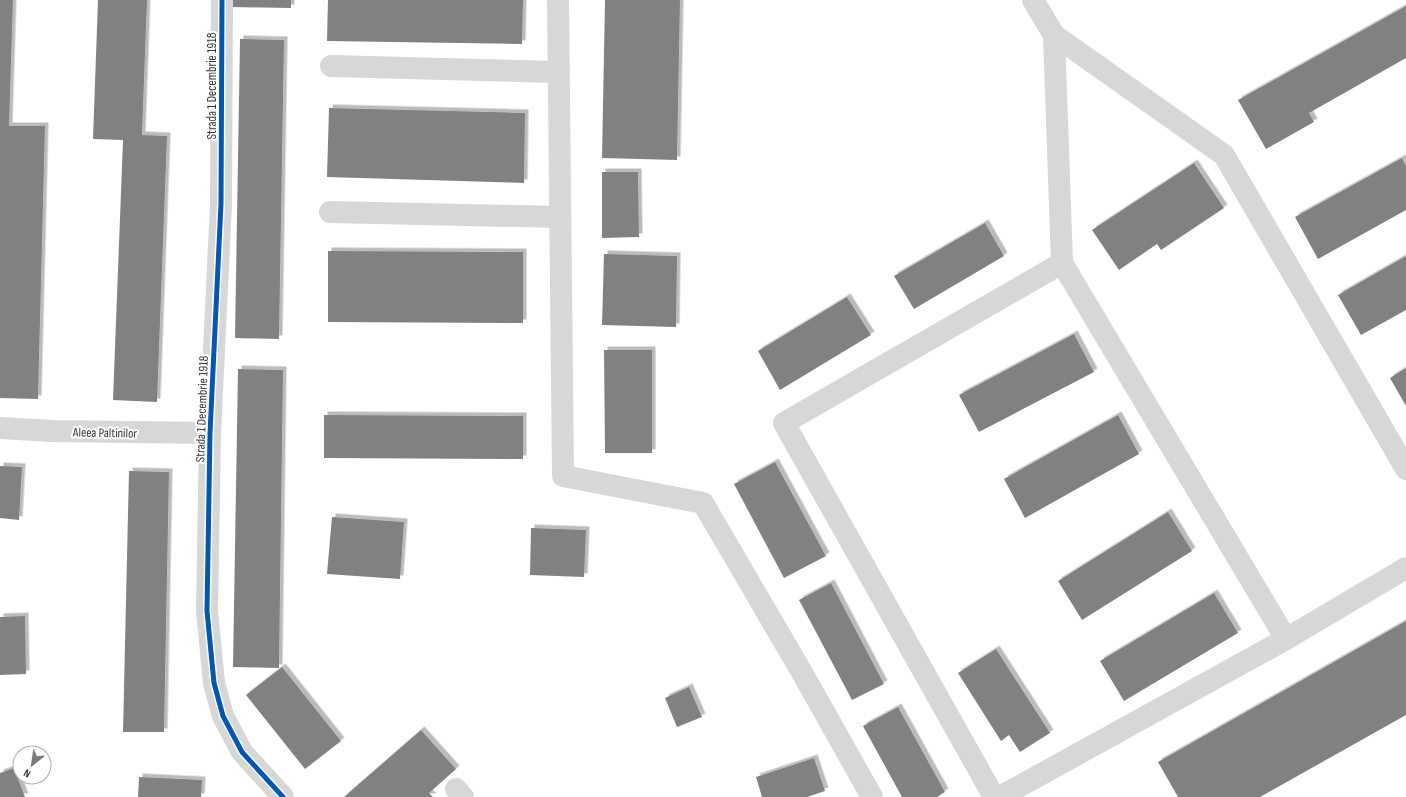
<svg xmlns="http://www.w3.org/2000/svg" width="1406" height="797" viewBox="0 0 1406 797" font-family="'Sofia Sans Condensed',sans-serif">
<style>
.building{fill:#818181;filter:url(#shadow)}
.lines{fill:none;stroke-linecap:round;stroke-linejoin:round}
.minor{stroke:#d7d7d7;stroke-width:22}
.cycleway-casing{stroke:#fff;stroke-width:8}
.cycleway{stroke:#0057b8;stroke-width:5}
.labels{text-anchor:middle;stroke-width:4;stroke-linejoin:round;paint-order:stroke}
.street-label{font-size:13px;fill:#333;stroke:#fff}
</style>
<defs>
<filter id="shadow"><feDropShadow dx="3.5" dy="-3.5" stdDeviation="0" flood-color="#0004"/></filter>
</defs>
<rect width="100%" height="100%" fill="#fff"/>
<g class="building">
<path d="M0,0H13L9,126H45L38,399L0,398Z"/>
<path d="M98,0H147L142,135L167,136L157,402L113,400L123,140L93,139Z"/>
<path d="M231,0H291V8L231,7Z"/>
<path d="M328,0H523L522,44L327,41Z"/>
<path d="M605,0H680L677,160L602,158Z"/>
<path d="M1406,6V58L1309,113L1314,122L1266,149L1238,100Z"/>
<path d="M240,39L284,40L279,339L235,338Z"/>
<path d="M329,108L525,113L524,183L327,177Z"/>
<path d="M1402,158L1406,166V210L1318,259L1295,217Z"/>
<path d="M1194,163L1224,208L1161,250L1157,244L1119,270L1092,230Z"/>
<path d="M602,172H638L639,237L602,238Z"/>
<path d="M985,223L1004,256L914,309L894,276Z"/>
<path d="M328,251L523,252V323L328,322Z"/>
<path d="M604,254L677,256L676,327L602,325Z"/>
<path d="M1406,256V310L1361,335L1338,295Z"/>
<path d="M847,297L871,335L780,390L758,351Z"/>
<path d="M1074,334L1094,372L979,432L959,395Z"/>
<path d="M604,350H652V453H605Z"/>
<path d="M1406,368V406L1390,378Z"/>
<path d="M238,369L283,370L279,668L233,667Z"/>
<path d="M324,415L523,416V459L324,458Z"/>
<path d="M1118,415L1139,454L1025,518L1004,479Z"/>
<path d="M775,462L826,556L784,578L734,484Z"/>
<path d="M0,466L22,467L19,520L0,518Z"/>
<path d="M129,471L169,472L164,732H123Z"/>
<path d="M1168,512L1192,551L1082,620L1058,581Z"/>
<path d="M332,517L404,522L400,579L327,574Z"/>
<path d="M531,528L586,530L584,577L530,575Z"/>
<path d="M831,583L884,684L852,700L799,600Z"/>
<path d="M1214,593L1238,633L1124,701L1100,661Z"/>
<path d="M25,616L26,674L0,675V617Z"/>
<path d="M1406,621V715L1260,797H1178L1158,762Z"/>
<path d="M996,649L1050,733L1020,752L1009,735L1001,741L958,673Z"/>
<path d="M282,667L341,741L305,769L246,695Z"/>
<path d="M689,687L702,717L677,727L665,698Z"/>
<path d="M898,707L945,792L937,797H902L863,726Z"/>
<path d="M421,730L456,769L429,793L433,797H344Z"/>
<path d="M814,758L825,791L807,797H762L756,777Z"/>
<path d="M14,768L25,797H0V773Z"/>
<path d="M139,777L202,780L201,797H138Z"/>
</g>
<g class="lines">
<g class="minor">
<path d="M222,0L221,204L210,433L207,611L214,683L223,716L242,752L283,797"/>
<path d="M558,0L563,476L703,503L804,676L872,797"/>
<path d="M1054,35L1224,155L1406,469"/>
<path d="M331,66L558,72"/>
<path d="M330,212L560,217"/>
<path d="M0,428L52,431L210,433"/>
<path d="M1286,639L1406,568"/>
<path d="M456,789L463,797"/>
<path d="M994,797L784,423L1062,263"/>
<path d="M1000,797L1286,639L1062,263L1054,35L1033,0"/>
</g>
<defs>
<path id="cycleway" d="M222,0L221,204L210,433L207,611L214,683L223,716L242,752L283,797"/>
</defs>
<use href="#cycleway" class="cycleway-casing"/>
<use href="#cycleway" class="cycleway"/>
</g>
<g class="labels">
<g class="street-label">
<text transform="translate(211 86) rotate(-90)" y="5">Strada 1 Decembrie 1918</text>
<text transform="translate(201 409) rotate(-88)" y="5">Strada 1 Decembrie 1918</text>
<text transform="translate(105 432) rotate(1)" y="5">Aleea Paltinilor</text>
</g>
</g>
<g transform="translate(32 765) rotate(210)"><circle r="19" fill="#ffffff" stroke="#adadad"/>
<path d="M0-3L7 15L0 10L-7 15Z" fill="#7a7a7a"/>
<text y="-6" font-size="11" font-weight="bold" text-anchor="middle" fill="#333333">N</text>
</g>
</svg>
